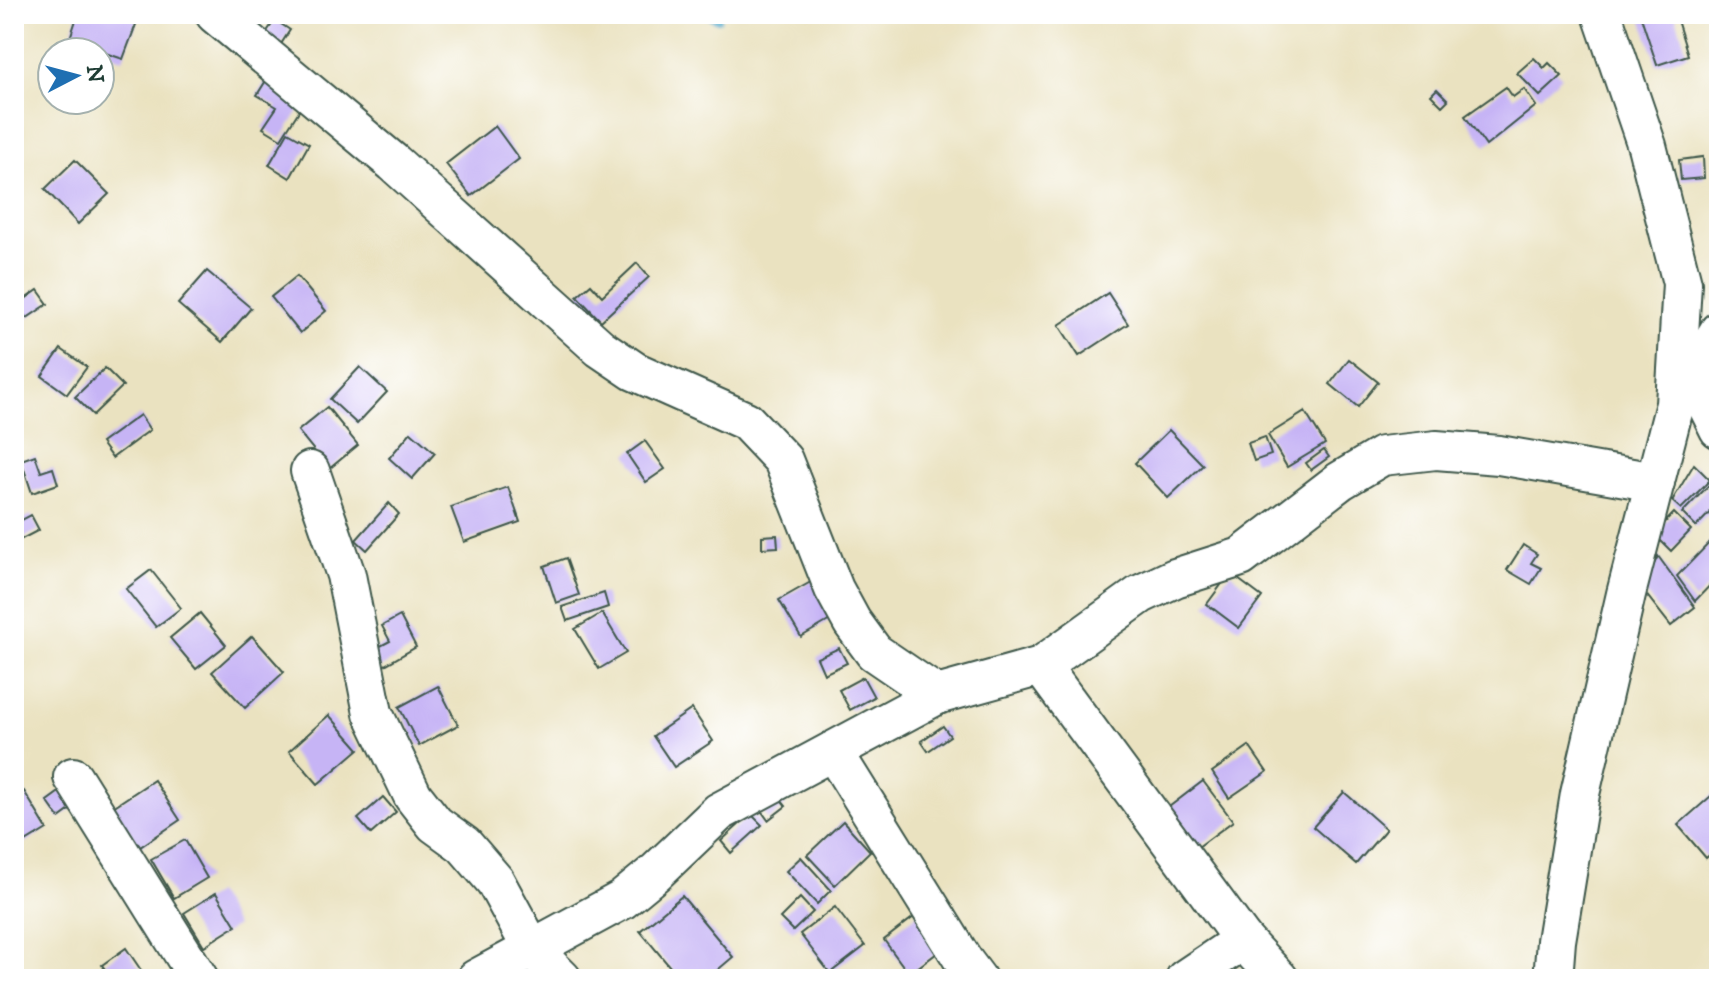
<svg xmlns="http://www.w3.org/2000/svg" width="1733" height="993" viewBox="0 0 1733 993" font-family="'IM FELL DW Pica',serif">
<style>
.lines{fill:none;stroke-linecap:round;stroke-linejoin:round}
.stream{stroke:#4aa7c9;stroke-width:8}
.building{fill:#c6b4f5}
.minor-casing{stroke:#3d5649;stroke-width:42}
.minor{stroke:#fff;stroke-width:38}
</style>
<rect width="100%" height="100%" fill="#fff"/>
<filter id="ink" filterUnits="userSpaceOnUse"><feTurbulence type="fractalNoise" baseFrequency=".0125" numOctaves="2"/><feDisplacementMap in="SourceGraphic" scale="16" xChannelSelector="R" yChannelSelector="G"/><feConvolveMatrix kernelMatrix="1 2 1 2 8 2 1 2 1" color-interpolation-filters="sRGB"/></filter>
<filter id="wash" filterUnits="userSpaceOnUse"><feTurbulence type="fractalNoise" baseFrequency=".006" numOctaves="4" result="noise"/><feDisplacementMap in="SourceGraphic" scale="32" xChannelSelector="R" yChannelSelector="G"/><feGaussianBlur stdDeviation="1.8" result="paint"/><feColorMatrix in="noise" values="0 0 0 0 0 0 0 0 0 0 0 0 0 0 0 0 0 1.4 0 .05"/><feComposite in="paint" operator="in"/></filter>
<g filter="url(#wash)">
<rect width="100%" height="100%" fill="#eae2c0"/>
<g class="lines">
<path class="stream" d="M706,14L718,19"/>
</g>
<g id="blocks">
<g class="building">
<path d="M78,14H123L138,19L123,59L69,41Z"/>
<path d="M1193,14H1228L1227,21L1193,18Z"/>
<path d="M1640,14H1675L1688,55L1657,65Z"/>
<path d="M275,20L290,30L281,44L266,33Z"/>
<path d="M1534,58L1544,68L1549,63L1562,76L1540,96L1517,73Z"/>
<path d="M267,79L304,103L281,139L263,128L277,107L257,95Z"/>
<path d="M1506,87L1513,97L1524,89L1536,106L1486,146L1465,116Z"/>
<path d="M1437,89L1448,100L1442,106L1431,95Z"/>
<path d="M495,126L519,159L471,196L446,164Z"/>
<path d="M288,132L309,144L290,178L269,165Z"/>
<path d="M1703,157L1704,178L1681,180L1679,160Z"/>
<path d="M75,160L109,194L78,224L45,189Z"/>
<path d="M637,263L649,277L601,321L577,296L591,284L602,296Z"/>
<path d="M207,271L251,308L222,342L178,304Z"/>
<path d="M297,276L326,311L300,333L271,297Z"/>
<path d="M38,290L48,304L27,318L18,304Z"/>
<path d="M1108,293L1128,324L1079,356L1059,325Z"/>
<path d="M61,349L87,367L67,394L42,376Z"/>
<path d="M1349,359L1378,382L1358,407L1330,384Z"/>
<path d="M360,367L387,392L357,424L330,399Z"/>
<path d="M105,368L123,386L93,415L75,397Z"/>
<path d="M327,407L358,445L329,469L298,431Z"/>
<path d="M1305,412L1325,444L1287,467L1268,435Z"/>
<path d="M140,415L150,430L112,458L101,443Z"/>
<path d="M1169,430L1203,465L1168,498L1135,463Z"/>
<path d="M411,432L435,453L412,479L389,458Z"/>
<path d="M1265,437L1271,455L1254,461L1248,443Z"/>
<path d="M645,441L665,469L646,482L627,454Z"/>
<path d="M1324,450L1329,457L1311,470L1306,463Z"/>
<path d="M35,455L41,472L53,468L58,484L32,493L21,460Z"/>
<path d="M1694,464L1710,480L1681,509L1672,501Z"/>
<path d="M1708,486L1719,497V503L1696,527L1682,513Z"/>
<path d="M508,487L520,522L464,542L451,507Z"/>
<path d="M389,503L399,514L367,550L356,540Z"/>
<path d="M1674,513L1691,530L1671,551L1654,534Z"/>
<path d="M31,515L39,530L18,541L14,524Z"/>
<path d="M1719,533V576L1695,601L1677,576Z"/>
<path d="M777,535L778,547L762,548V536Z"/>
<path d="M1523,545L1537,554L1531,563L1541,568L1531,584L1507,570Z"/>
<path d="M1658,556L1695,607L1671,626L1642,589Z"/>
<path d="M566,558L579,595L556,603L544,566Z"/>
<path d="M151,570L181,608L156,627L126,589Z"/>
<path d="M1230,573L1262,597L1239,628L1207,604Z"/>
<path d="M823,575L844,612L801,637L779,600Z"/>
<path d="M604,593L608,607L567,621L562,607Z"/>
<path d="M200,613L226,645L196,669L170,638Z"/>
<path d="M602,613L626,653L599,669L575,629Z"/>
<path d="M400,616L416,647L376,670L367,653L390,641L382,626Z"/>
<path d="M252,636L284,672L245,708L212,672Z"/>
<path d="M839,648L847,663L824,674L817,658Z"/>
<path d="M863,677L874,697L850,710L839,690Z"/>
<path d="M438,686L458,725L419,746L399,707Z"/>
<path d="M692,709L713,741L674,767L653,736Z"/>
<path d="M329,715L359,749L318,784L289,751Z"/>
<path d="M943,726L950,736L928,751L921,741Z"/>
<path d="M1249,746L1267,772L1229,798L1212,772Z"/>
<path d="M154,780L180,820L140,847L113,807Z"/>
<path d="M1203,781L1233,821L1198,847L1169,807Z"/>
<path d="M1719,789V847L1706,858L1678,825Z"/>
<path d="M62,790L74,807L59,818L47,801Z"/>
<path d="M24,791L47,829L19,846L14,837V797Z"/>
<path d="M1344,792L1386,829L1356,864L1313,827Z"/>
<path d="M778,796L786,806L768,820L760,809Z"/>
<path d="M383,797L396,812L371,834L358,819Z"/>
<path d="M751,814L762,825L731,853L721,841Z"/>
<path d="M843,821L870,851L835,885L807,855Z"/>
<path d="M185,840L207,878L174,898L151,859Z"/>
<path d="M801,857L831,890L817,904L786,871Z"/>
<path d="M216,893L236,926L204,946L184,913Z"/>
<path d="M682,896L733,957L707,979H680L640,931Z"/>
<path d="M800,898L813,912L793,931L780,918Z"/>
<path d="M835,907L865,946L830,973L800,934Z"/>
<path d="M923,910L949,944L909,974L884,940Z"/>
<path d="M126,948L147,979H112L102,965Z"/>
</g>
</g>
</g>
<g filter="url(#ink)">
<use href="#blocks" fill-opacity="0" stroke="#3d5649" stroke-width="2"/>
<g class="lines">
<defs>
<g id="minor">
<path d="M215,14L394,163L600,348L634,371L746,421L783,460L834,589L852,622L874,652L937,695"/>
<path d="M1692,375L1719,429"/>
<path d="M1679,397L1719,331"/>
<path d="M310,471L346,575L373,713L413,796L435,824L464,845L495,881L532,949L562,979"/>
<path d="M1041,666L1243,940L1279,979"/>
<path d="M833,751L965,963L977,979"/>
<path d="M73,777L199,979"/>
<path d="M476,979L622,900L656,872L719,812L937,695L1041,666L1141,594L1175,578L1241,557L1340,481L1382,456L1436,450L1499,455L1655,482"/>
<path d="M1185,979L1243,940"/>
<path d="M1553,979L1556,941L1580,794L1626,594L1675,404L1682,283L1647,146L1602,14"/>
</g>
</defs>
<use href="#minor" class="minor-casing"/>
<use href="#minor" class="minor"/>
</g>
</g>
<rect width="1733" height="993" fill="none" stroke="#fff" stroke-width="48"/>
<g transform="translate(76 76) rotate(84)"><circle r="38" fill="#ffffff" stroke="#a5b1ae" stroke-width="2"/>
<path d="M0-6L14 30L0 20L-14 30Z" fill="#1f6fb2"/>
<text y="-12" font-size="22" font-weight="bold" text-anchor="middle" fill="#1f3d34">N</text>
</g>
</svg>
